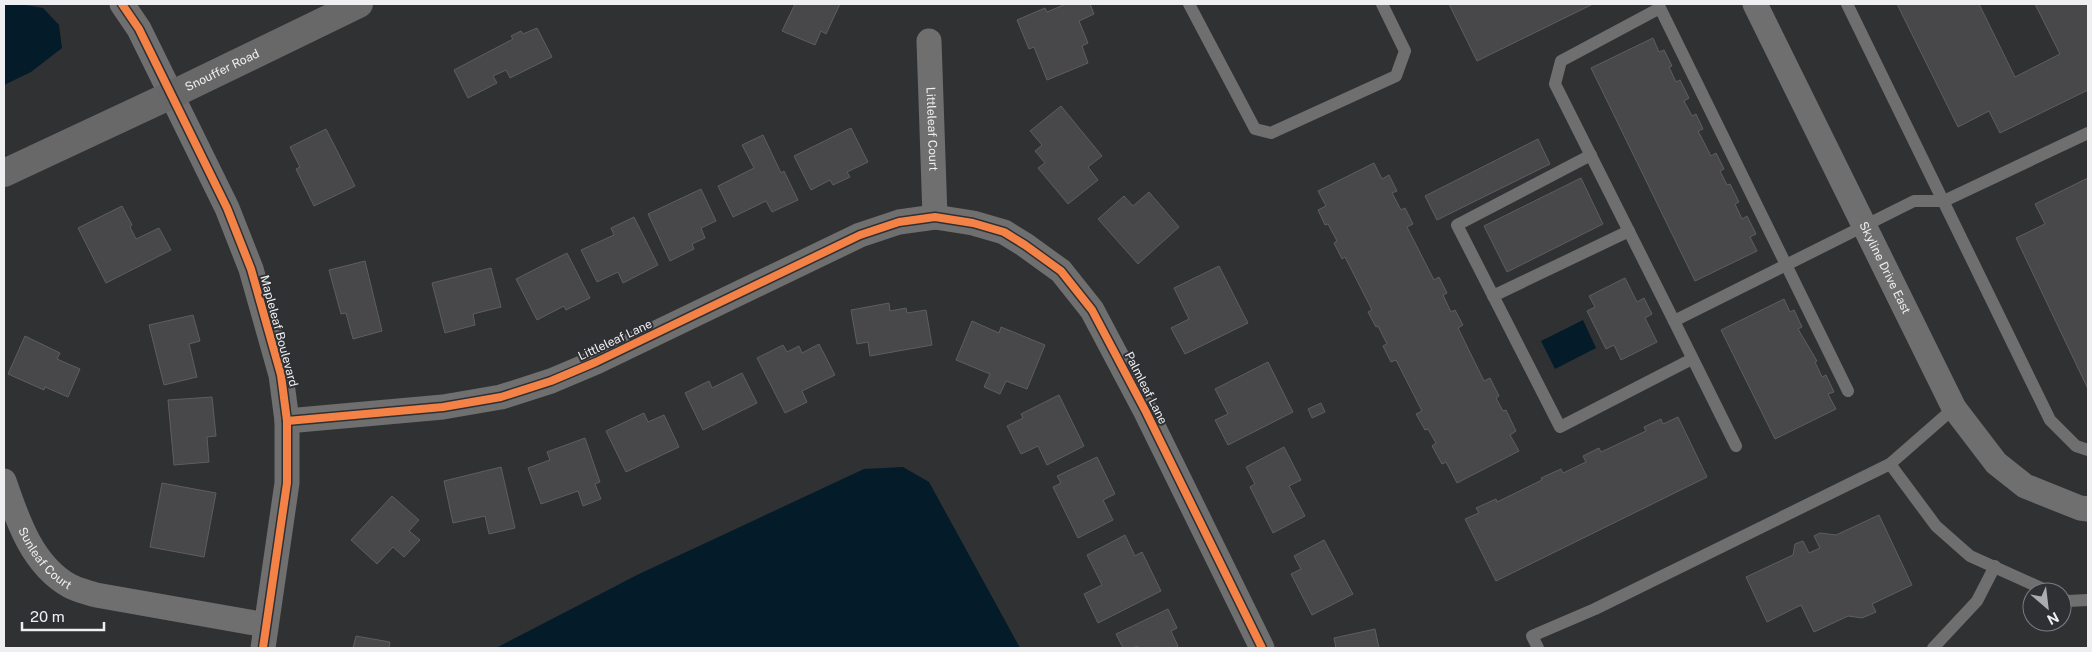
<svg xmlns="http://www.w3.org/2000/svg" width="2092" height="652" viewBox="0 0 2092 652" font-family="'Public Sans',sans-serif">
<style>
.water{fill:#041b29}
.building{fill:#48484a;stroke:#5e5e60}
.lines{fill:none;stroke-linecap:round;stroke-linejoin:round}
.lane{stroke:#706f6f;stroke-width:12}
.street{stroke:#706f6f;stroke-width:25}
.secondary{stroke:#686869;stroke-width:28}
.cycleway-casing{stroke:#2f3034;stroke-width:11}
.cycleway{stroke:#f48246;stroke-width:8}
.labels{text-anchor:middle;stroke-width:4;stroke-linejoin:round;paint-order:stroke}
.street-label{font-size:12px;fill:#efeff2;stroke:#2f3034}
</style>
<rect width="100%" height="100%" fill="#303133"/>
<g class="water">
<path d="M4,4H19L43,8L59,25L62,48L31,72L4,85Z"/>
<path d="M1583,320L1596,348L1555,369L1541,341Z"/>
<path d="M903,467L929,482L1020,648H496L639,574L864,469Z"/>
</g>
<g class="building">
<path d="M795,4H840L826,34L821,31L815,45L782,31Z"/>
<path d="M1066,4H1090L1094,14L1079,21L1088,43L1082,46L1088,63L1047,80L1034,47L1029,49L1017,20L1045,8L1047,12Z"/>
<path d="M1449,4H1593L1477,61Z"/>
<path d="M1897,4H1979L2015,77L2060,54L2035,4H2088V90L2000,133L1989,111L1958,127Z"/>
<path d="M537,28L552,57L510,78L506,70L493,76L497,83L468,98L454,70L513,39L511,36L521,31L523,34Z"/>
<path d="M1653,38L1659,52L1664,50L1672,66L1669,67L1676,82L1680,80L1689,98L1684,101L1692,116L1696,114L1703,129L1698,131L1711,156L1716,153L1724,169L1720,171L1727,185L1730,184L1739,202L1735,204L1742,219L1747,216L1756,234L1750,237L1757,251L1695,281L1591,68Z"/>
<path d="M1061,106L1102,156L1088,167L1098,180L1068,204L1038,168L1045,163L1035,151L1042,145L1030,131Z"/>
<path d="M851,128L868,162L847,172L850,177L833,185L830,180L811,190L794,156Z"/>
<path d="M326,129L355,186L314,206L296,169L300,167L290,147Z"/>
<path d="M763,135L781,173L784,171L798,200L772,212L766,201L733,217L718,186L754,168L742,145Z"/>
<path d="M1538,139L1550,164L1437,220L1425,196Z"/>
<path d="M1374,163L1382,179L1389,175L1397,191L1392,193L1401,210L1405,208L1413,224L1407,227L1434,280L1439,277L1447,293L1443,295L1451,312L1455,310L1463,325L1458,328L1484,381L1490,378L1499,396L1496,398L1503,411L1506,410L1516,431L1510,435L1519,451L1457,483L1446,462L1442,464L1432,446L1436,443L1428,429L1425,430L1416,414L1422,411L1396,360L1391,362L1383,346L1387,344L1378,326L1376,327L1368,312L1372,310L1345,257L1342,259L1334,243L1337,241L1328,224L1325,225L1318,210L1326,206L1318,191Z"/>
<path d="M1581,178L1603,224L1507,272L1484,226Z"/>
<path d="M2088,178V389L2016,238L2045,224L2035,204Z"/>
<path d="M701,189L716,221L701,228L705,238L692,244L694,249L670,261L648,214Z"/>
<path d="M1149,192L1179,227L1138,264L1098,219L1124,196L1133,206Z"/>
<path d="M122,206L132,225L130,227L136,239L159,228L171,250L106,283L78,228Z"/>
<path d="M634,217L658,265L623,283L618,272L597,282L581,250L614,235L611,228Z"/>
<path d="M567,253L590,298L566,310L564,306L537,320L516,279Z"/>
<path d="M365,261L382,331L353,339L346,313L341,314L329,270Z"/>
<path d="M1219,266L1248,323L1185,354L1171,328L1189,319L1174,288Z"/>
<path d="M491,268L501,307L473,314L475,325L445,333L432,283Z"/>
<path d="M1625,278L1637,302L1644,298L1652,314L1645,318L1657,342L1621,360L1614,345L1606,349L1587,311L1595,307L1589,296Z"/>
<path d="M1784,299L1790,312L1794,310L1802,327L1798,329L1817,361L1815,362L1822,377L1826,375L1834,392L1828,394L1836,409L1775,439L1721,330Z"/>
<path d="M889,303L890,311L906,308L907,313L926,310L932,345L870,356L868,342L857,344L851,310Z"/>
<path d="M193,315L200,341L189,344L197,377L164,385L149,325Z"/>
<path d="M972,321L999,333L1001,327L1045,345L1027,389L1006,381L1000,394L984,387L990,374L956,360Z"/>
<path d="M25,336L60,353L57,359L80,369L68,397L45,387L44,390L8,374Z"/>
<path d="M819,344L835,375L802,391L807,402L785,413L757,358L783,345L787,352L799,346L802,353Z"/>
<path d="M1268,362L1293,412L1228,445L1215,420L1228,414L1215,389Z"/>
<path d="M742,373L757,403L703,430L685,393L709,381L712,388Z"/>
<path d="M1059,395L1084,446L1047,465L1038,446L1021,454L1007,426L1023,418L1021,414Z"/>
<path d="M212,397L216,436L207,437L209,462L174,465L168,400Z"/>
<path d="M1321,403L1325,412L1312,418L1308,409Z"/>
<path d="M644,413L648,422L664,415L679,447L626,472L606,431Z"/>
<path d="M1678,417L1707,477L1496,581L1465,519L1479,513L1476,508L1496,499L1497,502L1542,480L1541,478L1561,469L1563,473L1586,462L1583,456L1599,448L1601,452L1646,431L1644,427L1661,419L1663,424Z"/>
<path d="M585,438L600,482L595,484L601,499L583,506L578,491L541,504L528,468L550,460L547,452Z"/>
<path d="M1284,447L1301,480L1289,486L1305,516L1273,533L1250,487L1255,484L1246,467Z"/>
<path d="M1097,457L1115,494L1103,500L1113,520L1078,538L1053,487L1061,483L1057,476Z"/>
<path d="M501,467L515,528L489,534L485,516L453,523L444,481Z"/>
<path d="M162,483L216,493L204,557L150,547Z"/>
<path d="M392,496L419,520L409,531L420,540L404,557L393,547L377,564L351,540Z"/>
<path d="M1879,515L1912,585L1872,604L1876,612L1862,618L1848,616L1814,632L1801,605L1767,622L1746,577L1793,555L1795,544L1803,541L1809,553L1820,548L1814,536L1820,533L1836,535Z"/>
<path d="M1125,535L1135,556L1142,552L1161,591L1098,623L1084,594L1102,585L1087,555Z"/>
<path d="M1324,540L1353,594L1312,615L1291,574L1301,569L1294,556Z"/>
<path d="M1168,609L1177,628L1171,631L1178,646L1176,648H1139L1137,646L1133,648H1123L1116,634Z"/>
<path d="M1375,629L1379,648H1336L1334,638Z"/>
<path d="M356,636L390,642L389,648H353Z"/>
</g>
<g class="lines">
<g class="lane">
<path d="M1189,4L1255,129L1271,133L1396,76L1405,51L1382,4"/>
<path d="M1847,4L2050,420L2076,446L2088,450"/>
<path d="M1591,155L1457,225L1560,427L1692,359"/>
<path d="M1493,296L1629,231"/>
<path d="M1674,321L1555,84L1561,61L1660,8L1848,391"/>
<path d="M1736,446L1674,321L1914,201H1944L2088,133"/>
<path d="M1890,464L1936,526L1970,556L2050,592"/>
<path d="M2062,598L2068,601L2088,600"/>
<path d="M1538,648L1532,636L1595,609L1890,464L1954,408"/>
<path d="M1933,648L1977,601L1995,566"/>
</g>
<g class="street">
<path d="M122,4L139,29L227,208L251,269L281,375L287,421V483L263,648"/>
<path id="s1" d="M1755,4L1954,408L1996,463L2025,486L2080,508L2088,509"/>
<path id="s2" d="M929,41L935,217"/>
<path d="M287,421L443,407L501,397L551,381L596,362L860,235L899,222L935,217L973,223L1004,232L1025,245L1061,271L1092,310L1146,412L1262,648"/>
<path id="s3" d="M4,481C17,519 32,565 70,586C77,590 87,592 96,595L266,625"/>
</g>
<path class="secondary" id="s4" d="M4,173L171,95L359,4"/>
<defs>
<g id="cycleway">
<path d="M122,4L139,29L227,208L251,269L281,375L287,421V483L263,648"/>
<path d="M287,421L443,407L501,397L551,381L596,362L860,235L899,222L935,217L973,223L1004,232L1025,245L1061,271L1092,310L1146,412L1262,648"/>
</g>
</defs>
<use href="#cycleway" class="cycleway-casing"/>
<use href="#cycleway" class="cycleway"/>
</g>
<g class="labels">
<g class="street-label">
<text dy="4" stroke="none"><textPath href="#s4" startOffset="241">Snouffer Road</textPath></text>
<text dy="4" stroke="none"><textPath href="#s2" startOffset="88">Littleleaf Court</textPath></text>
<text dy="4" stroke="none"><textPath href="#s1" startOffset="294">Skyline Drive East</textPath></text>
<text transform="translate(279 331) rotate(75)" y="4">Mapleleaf Boulevard</text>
<text transform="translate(615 340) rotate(-25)" y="4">Littleleaf Lane</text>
<text transform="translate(1146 388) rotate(63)" y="4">Palmleaf Lane</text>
<text dy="4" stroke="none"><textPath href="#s3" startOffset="89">Sunleaf Court</textPath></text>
</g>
</g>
<rect width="2092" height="652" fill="none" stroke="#efeff2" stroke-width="10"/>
<g transform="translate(2047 607) rotate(152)"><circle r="24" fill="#2f3034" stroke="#7c7c80"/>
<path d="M0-4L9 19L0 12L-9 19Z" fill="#acacaf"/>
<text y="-8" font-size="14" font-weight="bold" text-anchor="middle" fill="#efeff2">N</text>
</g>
<path d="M22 622v8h82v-8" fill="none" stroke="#efeff2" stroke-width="2.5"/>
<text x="30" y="622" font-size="15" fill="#efeff2" stroke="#2f3034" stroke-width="4" paint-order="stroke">20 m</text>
</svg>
